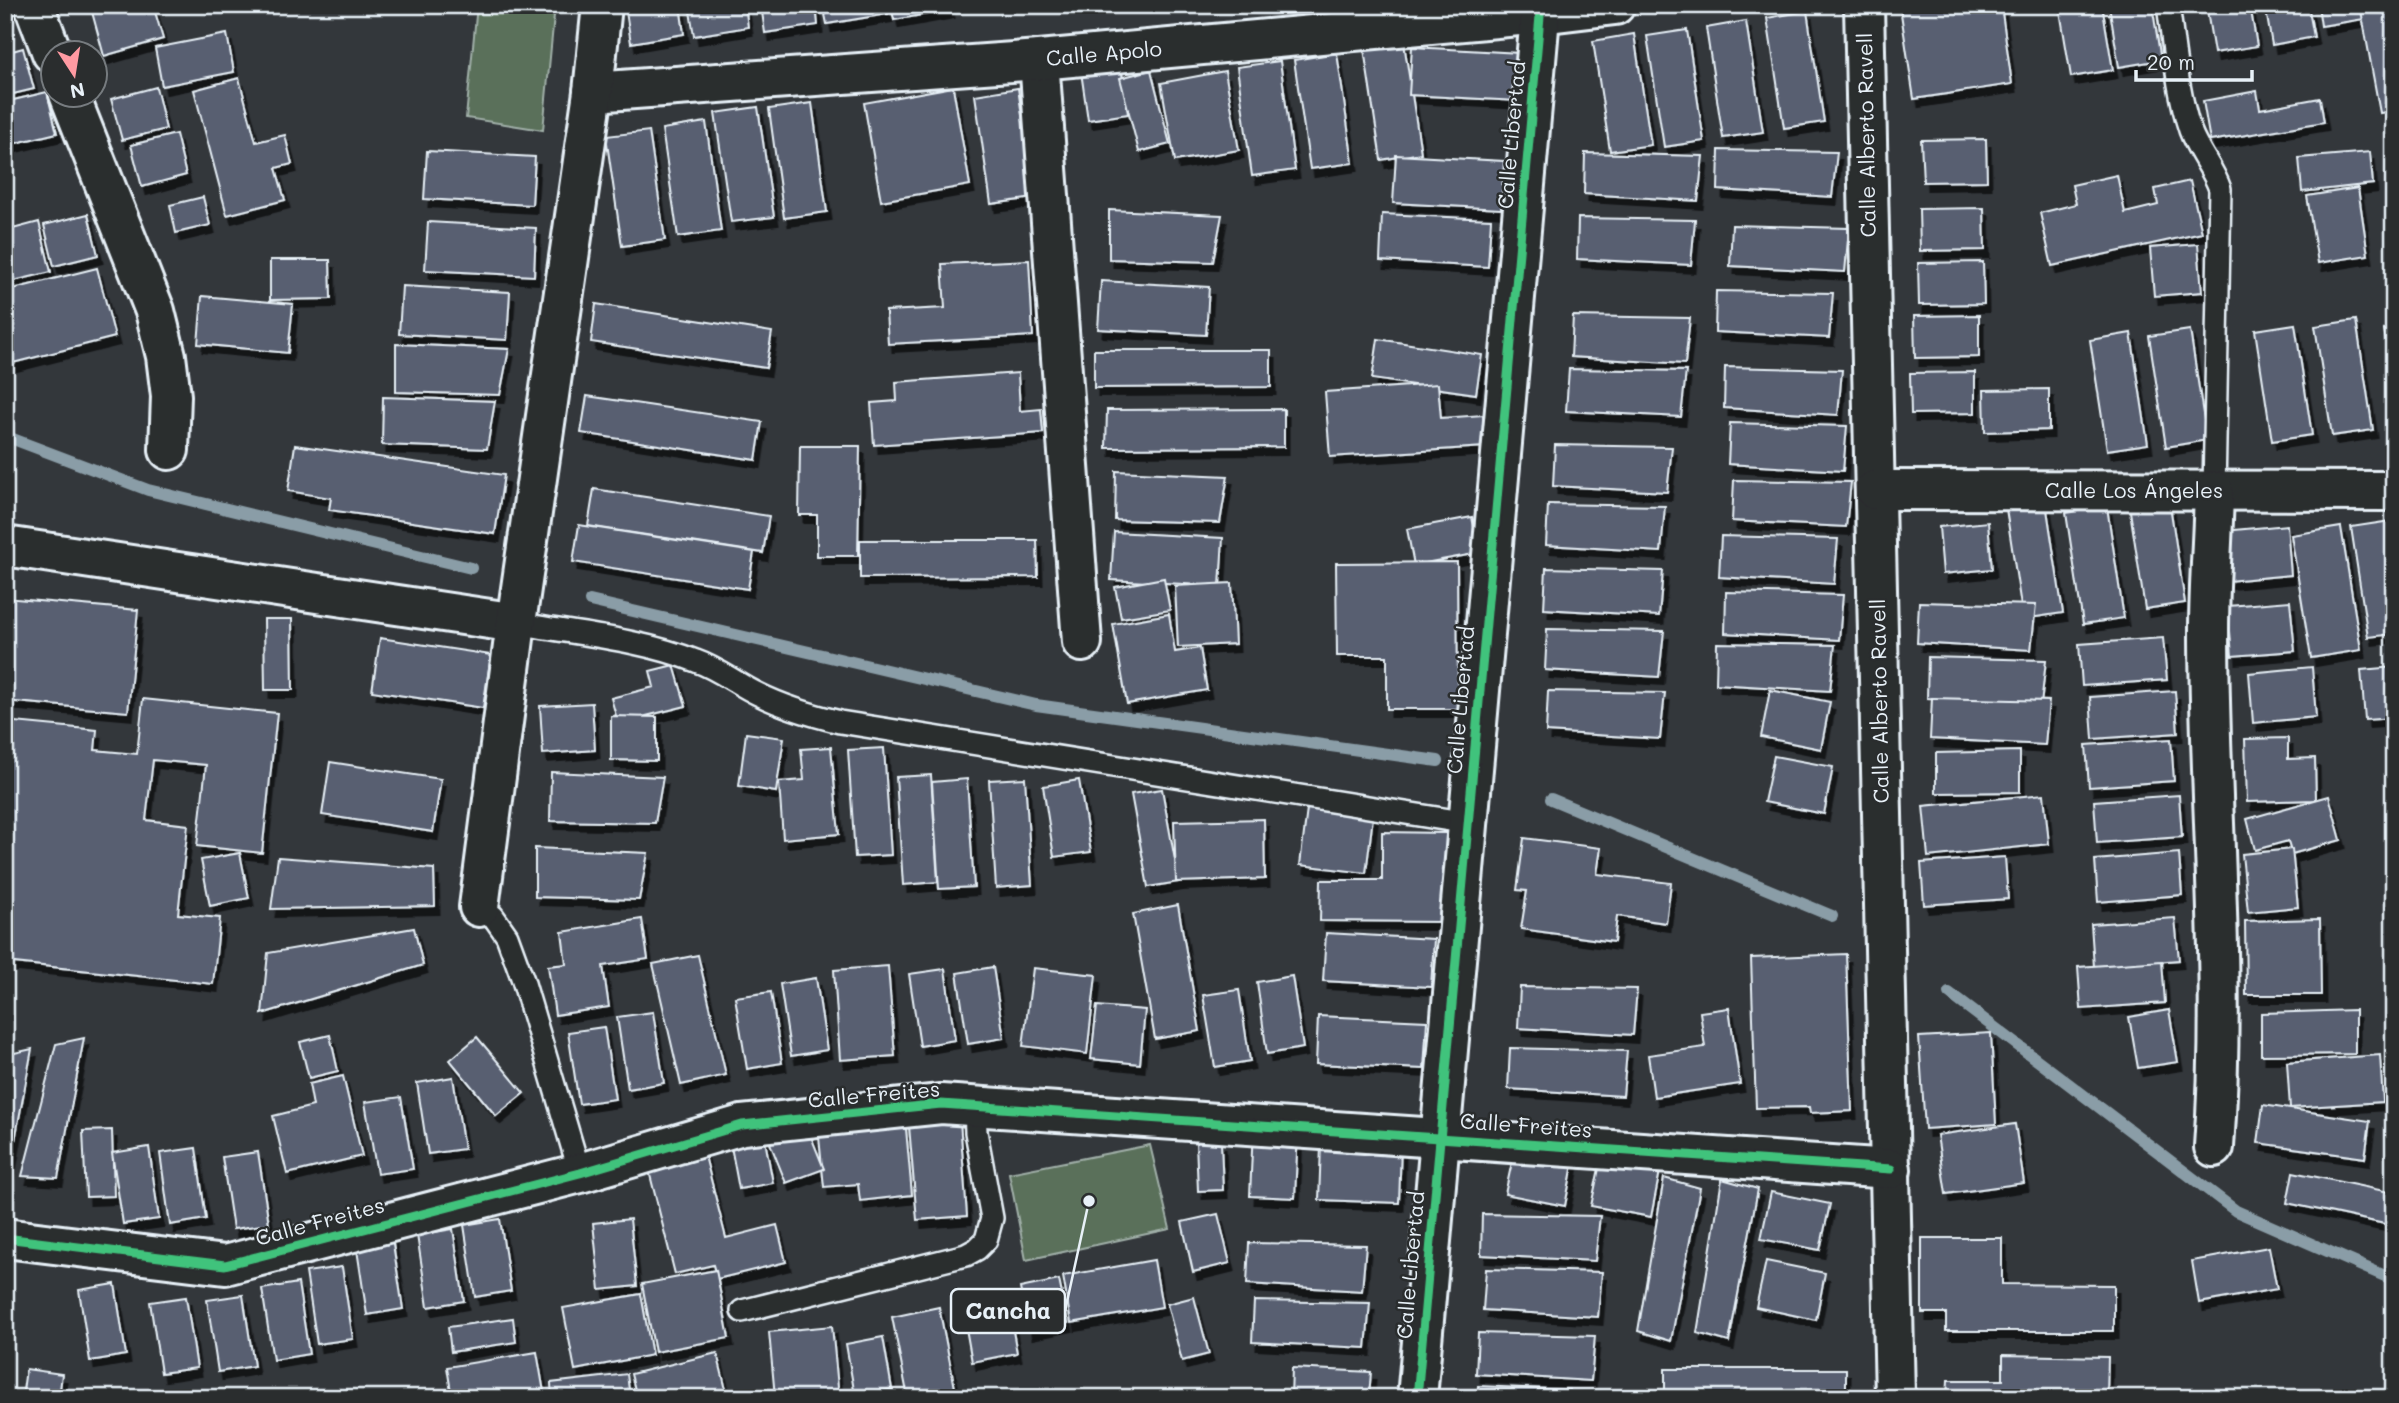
<svg xmlns="http://www.w3.org/2000/svg" width="2399" height="1403" viewBox="0 0 2399 1403" font-family="Mali,sans-serif">
<style>
.green{fill:#5a6f5a;stroke:#a1b0a9;stroke-width:2}
.lines{fill:none;stroke-linecap:round;stroke-linejoin:round}
.stream{stroke:#8a9da7;stroke-width:12}
.building{fill:#595f71;stroke:#e8f1f8;stroke-width:2;filter:url(#shadow)}
.service-casing{stroke:#e8f1f8;stroke-width:26}
.minor-casing{stroke:#e8f1f8;stroke-width:44}
.service{stroke:#2a2d2e;stroke-width:21}
.minor{stroke:#2a2d2e;stroke-width:38}
.cycleway-casing{stroke:#2a2d2e;stroke-width:13}
.cycleway{stroke:#40c37c;stroke-width:9}
.labels{text-anchor:middle;stroke-width:5;stroke-linejoin:round;paint-order:stroke}
.street-label{font-size:21px;fill:#e8f1f8;stroke:#2a2d2e}
.leader{fill:none;stroke:#e8f1f8;stroke-width:2.5}
.callout-dot{fill:#e8f1f8;stroke:#2a2d2e;stroke-width:2.5}
.callout{fill:#2a2d2e;stroke:#e8f1f8;stroke-width:2.5}
.callout-label{font-size:23px;text-anchor:middle;font-weight:bold;fill:#e8f1f8}
</style>
<defs>
<filter id="shadow"><feDropShadow dx="4.5" dy="8" stdDeviation="0" flood-color="#0009"/></filter>
</defs>
<rect width="100%" height="100%" fill="#33373b"/>
<filter id="ink" filterUnits="userSpaceOnUse"><feTurbulence type="fractalNoise" baseFrequency=".0143" numOctaves="2"/><feDisplacementMap in="SourceGraphic" scale="14" xChannelSelector="R" yChannelSelector="G"/><feConvolveMatrix kernelMatrix="1 2 1 2 8 2 1 2 1" color-interpolation-filters="sRGB"/></filter>
<g filter="url(#ink)">
<g class="green">
<path d="M477,5H555L543,130L466,118Z"/>
<path d="M1150,1145L1170,1229L1026,1260L1009,1173Z"/>
</g>
<g class="lines">
<g class="stream">
<path d="M5,436L148,490L471,568"/>
<path d="M590,601L1036,705L1438,761"/>
<path d="M1551,799L1832,916"/>
<path d="M1949,993L2236,1211L2394,1280"/>
</g>
</g>
<g class="building">
<path d="M116,5H153L163,39L104,56L92,12Z"/>
<path d="M625,5H680L684,34L631,43Z"/>
<path d="M689,5H745L748,27L694,36Z"/>
<path d="M761,5H816L818,25L765,33Z"/>
<path d="M823,5H886L888,14L827,24Z"/>
<path d="M891,5H949L950,10L894,20Z"/>
<path d="M1910,5H2001L2012,84L1914,99L1900,7Z"/>
<path d="M2059,5H2102L2113,70L2071,77Z"/>
<path d="M2109,5H2152L2161,60L2119,67Z"/>
<path d="M2206,5H2250L2257,46L2214,53Z"/>
<path d="M2265,5H2308L2314,37L2272,45Z"/>
<path d="M2318,5H2361L2364,19L2321,26Z"/>
<path d="M2360,5H2394V111L2380,113Z"/>
<path d="M1807,11L1824,122L1784,128L1767,18Z"/>
<path d="M1746,21L1763,132L1723,138L1706,28Z"/>
<path d="M1687,30L1704,141L1664,147L1647,36Z"/>
<path d="M227,34L234,72L162,86L155,48Z"/>
<path d="M1634,34L1651,145L1610,151L1593,41Z"/>
<path d="M1404,43L1421,153L1381,160L1364,49Z"/>
<path d="M1412,47L1520,53L1517,101L1409,95Z"/>
<path d="M23,48L34,89L5,96V53Z"/>
<path d="M1337,53L1353,163L1310,169L1294,60Z"/>
<path d="M1120,59L1128,114L1088,120L1080,65Z"/>
<path d="M1280,61L1295,170L1252,176L1237,67Z"/>
<path d="M1151,70L1170,144L1139,152L1120,78Z"/>
<path d="M1225,71L1239,150L1175,161L1161,83Z"/>
<path d="M239,78L256,142L285,135L292,164L276,168L285,200L227,215L194,90Z"/>
<path d="M156,87L166,129L122,140L111,99Z"/>
<path d="M953,87L970,185L881,201L864,103Z"/>
<path d="M1018,88L1034,198L991,204L975,95Z"/>
<path d="M2257,91L2260,109L2320,98L2324,122L2210,141L2203,101Z"/>
<path d="M47,92L57,133L12,144L5,117V102Z"/>
<path d="M812,103L827,212L784,218L769,109Z"/>
<path d="M758,107L774,217L731,222L715,113Z"/>
<path d="M706,122L721,231L678,237L662,129Z"/>
<path d="M649,131L665,240L622,246L606,136Z"/>
<path d="M176,134L186,175L142,187L131,145Z"/>
<path d="M1986,139L1987,181L1923,182L1921,140Z"/>
<path d="M1719,150L1837,152L1832,197L1718,190Z"/>
<path d="M427,151L535,157L532,205L424,199Z"/>
<path d="M2370,152L2373,184L2302,192L2299,158Z"/>
<path d="M1585,153L1703,156L1698,201L1584,194Z"/>
<path d="M1396,155L1504,161L1501,209L1393,203Z"/>
<path d="M2117,175L2125,213L2158,205L2155,189L2190,181L2202,233L2052,266L2040,213L2076,204L2072,185Z"/>
<path d="M2358,188L2368,255L2318,263L2307,196Z"/>
<path d="M203,197L210,225L176,233L170,205Z"/>
<path d="M1984,208L1985,250L1920,251L1919,209Z"/>
<path d="M1109,210L1222,215L1213,262L1109,259Z"/>
<path d="M88,214L98,255L54,266L44,225Z"/>
<path d="M1382,214L1491,219L1488,267L1380,261Z"/>
<path d="M1578,218L1695,220L1691,265L1577,259Z"/>
<path d="M39,222L51,272L5,283V231Z"/>
<path d="M428,222L536,228L534,276L425,270Z"/>
<path d="M1732,225L1849,228L1845,272L1730,266Z"/>
<path d="M2198,244L2202,292L2154,296L2150,248Z"/>
<path d="M270,260H330L331,299L270,300Z"/>
<path d="M1029,260L1033,336L888,344L886,311L945,308L942,264Z"/>
<path d="M1983,262L1984,304L1919,305L1918,263Z"/>
<path d="M97,268L115,337L5,365V291Z"/>
<path d="M1101,281L1209,287L1206,335L1098,329Z"/>
<path d="M402,286L510,292L507,340L399,334Z"/>
<path d="M1716,291L1833,293L1829,338L1715,332Z"/>
<path d="M202,296L293,304L288,353L198,344Z"/>
<path d="M596,304L772,332L766,368L591,342Z"/>
<path d="M1979,315V357L1915,358L1914,316Z"/>
<path d="M1573,316L1690,318L1685,364L1571,357Z"/>
<path d="M2356,320L2373,430L2332,436L2315,326Z"/>
<path d="M2295,324L2312,435L2272,441L2255,330Z"/>
<path d="M2394,327V390L2384,329Z"/>
<path d="M2190,330L2207,440L2166,447L2149,336Z"/>
<path d="M2131,333L2148,444L2107,450L2090,340Z"/>
<path d="M1378,339L1482,355L1476,394L1372,379Z"/>
<path d="M396,344L509,349L500,395L396,392Z"/>
<path d="M1094,350H1271V387L1094,388Z"/>
<path d="M1725,367L1842,370L1838,415L1724,408Z"/>
<path d="M1569,369L1686,371L1681,417L1566,411Z"/>
<path d="M1975,372V413L1911,414L1910,373Z"/>
<path d="M1018,373L1020,411L1041,409L1043,433L874,445L871,403L897,401L896,382Z"/>
<path d="M1438,384L1441,418L1483,415L1485,447L1330,457L1325,392Z"/>
<path d="M2049,389V430L1985,432L1984,390Z"/>
<path d="M587,396L762,422L756,460L581,433Z"/>
<path d="M383,397L495,401L487,449L382,445Z"/>
<path d="M1284,409V447L1106,448L1107,410Z"/>
<path d="M1730,423L1847,426L1843,471L1728,464Z"/>
<path d="M295,445L504,475L495,534L329,510L331,498L288,491Z"/>
<path d="M1555,445L1672,447L1667,492L1553,486Z"/>
<path d="M800,446H860L858,556H817V515H799Z"/>
<path d="M1116,471L1228,476L1220,523L1115,520Z"/>
<path d="M1734,480L1851,482L1846,527L1732,521Z"/>
<path d="M594,489L769,516L763,553L588,526Z"/>
<path d="M2168,492L2185,603L2145,609L2128,498Z"/>
<path d="M2046,503L2063,613L2023,619L2006,509Z"/>
<path d="M1548,504L1665,506L1661,552L1546,545Z"/>
<path d="M2107,507L2124,618L2083,624L2066,513Z"/>
<path d="M1472,517L1479,553L1414,565L1407,529Z"/>
<path d="M2391,521L2394,537V634L2368,637L2351,527Z"/>
<path d="M1988,522L1992,569L1943,574L1939,527Z"/>
<path d="M579,525L754,552L748,589L573,562Z"/>
<path d="M2287,525L2291,575L2228,581L2224,531Z"/>
<path d="M2341,527L2361,650L2311,658L2291,535Z"/>
<path d="M1114,532L1223,538L1220,586L1111,580Z"/>
<path d="M1721,536L1838,539L1834,584L1719,577Z"/>
<path d="M860,540H1037L1038,577L860,578Z"/>
<path d="M1457,562L1458,709H1387V656H1337L1336,563Z"/>
<path d="M1546,568L1663,571L1659,616L1544,609Z"/>
<path d="M1164,578L1170,610L1121,618L1115,587Z"/>
<path d="M1232,583L1235,644L1178,647L1175,586Z"/>
<path d="M1726,592L1843,595L1839,640L1725,633Z"/>
<path d="M5,598L138,610L128,712L5,701Z"/>
<path d="M2290,601L2295,651L2232,656L2228,606Z"/>
<path d="M1919,602L2036,605L2031,650L1917,643Z"/>
<path d="M1169,614L1175,652L1200,648L1207,690L1127,704L1113,624Z"/>
<path d="M264,619H292L293,690H265Z"/>
<path d="M1547,629L1664,631L1659,677L1545,670Z"/>
<path d="M380,638L491,655L483,708L372,691Z"/>
<path d="M2163,638L2167,680L2082,686L2079,644Z"/>
<path d="M1717,643L1835,645L1830,691L1716,684Z"/>
<path d="M1928,657L2046,660L2041,705L1927,698Z"/>
<path d="M674,665L686,706L618,723L611,698L654,687L650,671Z"/>
<path d="M2312,667L2316,717L2253,723L2249,673Z"/>
<path d="M2394,667V718L2365,720L2361,670Z"/>
<path d="M1770,690L1830,702L1821,749L1761,737Z"/>
<path d="M1548,691L1665,693L1660,739L1546,732Z"/>
<path d="M2175,691L2178,733L2093,739L2090,697Z"/>
<path d="M1932,698L2049,701L2045,745L1930,739Z"/>
<path d="M143,699L277,713L262,853L197,846L206,765L153,760L146,820L188,825L178,914L220,918L213,984L5,962V721L97,730L95,750L137,754Z"/>
<path d="M592,703L595,750L543,754L540,706Z"/>
<path d="M611,716L657,717V761L611,760Z"/>
<path d="M746,733L784,738L776,792L739,786Z"/>
<path d="M2288,738V759L2315,758L2316,800L2247,802L2245,739Z"/>
<path d="M2171,739L2174,781L2089,787L2086,745Z"/>
<path d="M831,747L839,834L783,839L779,782L804,780L801,749Z"/>
<path d="M884,748L891,855L855,857L848,750Z"/>
<path d="M2020,751V792L1936,793V753Z"/>
<path d="M1774,756L1833,767L1824,814L1764,802Z"/>
<path d="M330,762L441,779L433,832L322,815Z"/>
<path d="M551,772L663,777L655,823L550,821Z"/>
<path d="M931,775L938,882L903,885L896,777Z"/>
<path d="M1025,778L1032,885L996,888L989,780Z"/>
<path d="M967,779L974,887L939,889L932,782Z"/>
<path d="M1079,780L1091,852L1054,857L1043,786Z"/>
<path d="M1162,789L1179,882L1148,887L1131,794Z"/>
<path d="M2044,794L2049,844L1928,857L1923,806Z"/>
<path d="M2179,795L2182,837L2097,843L2094,801Z"/>
<path d="M2329,796L2341,840L2292,854L2288,841L2255,850L2247,819Z"/>
<path d="M1308,801L1374,809L1366,873L1300,865Z"/>
<path d="M1264,819L1265,879L1176,882L1174,821Z"/>
<path d="M1382,832L1446,833L1445,922L1320,921L1321,880H1382Z"/>
<path d="M1524,838L1601,848L1597,874L1671,883L1666,923L1617,916L1614,942L1521,929L1527,891L1517,890Z"/>
<path d="M535,848L648,853L639,900L535,897Z"/>
<path d="M2292,849L2298,907L2248,912L2242,854Z"/>
<path d="M240,853L249,898L210,906L201,860Z"/>
<path d="M2179,853L2182,895L2098,902L2095,860Z"/>
<path d="M278,857L434,869L435,906L271,909Z"/>
<path d="M2005,857L2008,899L1924,905L1921,863Z"/>
<path d="M1178,905L1200,1031L1155,1039L1133,914Z"/>
<path d="M2175,918L2179,960L2094,967L2091,924Z"/>
<path d="M642,919L648,959L603,966L609,1007L555,1015L548,966L566,964L562,932Z"/>
<path d="M2320,919L2321,995H2246L2245,921Z"/>
<path d="M414,928L423,965L262,1014L268,953Z"/>
<path d="M1326,933L1434,939L1431,987L1323,981Z"/>
<path d="M1846,954L1852,1111L1810,1113L1809,1107L1756,1108L1751,958Z"/>
<path d="M698,955L726,1075L681,1085L653,964Z"/>
<path d="M2162,961L2165,1003L2081,1009L2078,967Z"/>
<path d="M888,966L895,1056L840,1060L834,970Z"/>
<path d="M993,967L1004,1038L968,1044L957,973Z"/>
<path d="M1033,968L1096,975L1087,1054L1023,1046Z"/>
<path d="M945,969L955,1040L920,1046L909,974Z"/>
<path d="M1292,976L1303,1048L1267,1054L1257,982Z"/>
<path d="M816,978L827,1050L791,1056L780,984Z"/>
<path d="M1520,987L1637,989L1633,1035L1518,1028Z"/>
<path d="M1239,990L1250,1061L1215,1067L1203,995Z"/>
<path d="M771,992L782,1063L747,1069L735,997Z"/>
<path d="M1097,1006L1145,1010L1140,1064L1091,1059Z"/>
<path d="M1729,1008L1740,1084L1654,1097L1648,1055L1705,1047L1700,1012Z"/>
<path d="M2169,1010L2178,1062L2138,1068L2129,1017Z"/>
<path d="M2355,1010V1054L2261,1055V1013Z"/>
<path d="M653,1012L664,1083L628,1089L617,1017Z"/>
<path d="M1318,1016L1427,1021L1424,1069L1316,1064Z"/>
<path d="M604,1027L615,1099L579,1104L568,1032Z"/>
<path d="M1991,1033L1996,1124L1925,1129L1919,1037Z"/>
<path d="M330,1035L338,1071L309,1078L300,1042Z"/>
<path d="M477,1037L524,1093L496,1116L450,1060Z"/>
<path d="M84,1038L58,1178L22,1176L56,1044Z"/>
<path d="M1510,1048L1627,1051L1623,1096L1508,1089Z"/>
<path d="M32,1049L6,1189H5V1055Z"/>
<path d="M2380,1055L2383,1102L2290,1108L2287,1062Z"/>
<path d="M343,1076L362,1156L287,1174L273,1116L313,1106L309,1084Z"/>
<path d="M453,1077L464,1149L428,1154L417,1083Z"/>
<path d="M401,1097L413,1169L377,1174L365,1102Z"/>
<path d="M2263,1105L2370,1121L2365,1158L2258,1143Z"/>
<path d="M905,1118L912,1195L860,1201L858,1184L824,1187L818,1127Z"/>
<path d="M960,1121L967,1216L917,1220L909,1126Z"/>
<path d="M806,1124L824,1169L786,1183L768,1138Z"/>
<path d="M2015,1124L2024,1183L1946,1194L1937,1135Z"/>
<path d="M1253,1128L1298,1130L1295,1198L1250,1196Z"/>
<path d="M112,1130L114,1196L86,1197L83,1131Z"/>
<path d="M764,1135L773,1183L739,1189L730,1141Z"/>
<path d="M1196,1142H1221L1223,1190L1198,1191Z"/>
<path d="M1321,1145L1401,1147L1399,1203L1319,1200Z"/>
<path d="M149,1147L159,1219L123,1224L112,1153Z"/>
<path d="M196,1148L206,1219L170,1225L160,1153Z"/>
<path d="M703,1148L726,1238L777,1225L786,1262L717,1279L713,1265L675,1274L647,1163Z"/>
<path d="M1515,1148L1574,1159L1565,1206L1505,1194Z"/>
<path d="M258,1152L269,1224L233,1229L222,1157Z"/>
<path d="M1601,1159L1660,1171L1651,1217L1591,1206Z"/>
<path d="M2293,1172L2394,1193V1226L2287,1203Z"/>
<path d="M1664,1178L1700,1188L1671,1341L1638,1331Z"/>
<path d="M1722,1179L1758,1189L1729,1342L1697,1333Z"/>
<path d="M1771,1192L1830,1204L1820,1250L1761,1239Z"/>
<path d="M1218,1214L1230,1263L1193,1272L1182,1222Z"/>
<path d="M1482,1214L1600,1216L1595,1261L1481,1255Z"/>
<path d="M500,1219L511,1291L475,1297L464,1225Z"/>
<path d="M630,1219L637,1286L600,1290L593,1223Z"/>
<path d="M453,1229L464,1301L428,1307L417,1235Z"/>
<path d="M392,1237L403,1309L367,1315L356,1243Z"/>
<path d="M1922,1238H2002V1284L2114,1285V1331H1946V1313H1922Z"/>
<path d="M1249,1243L1366,1245L1362,1291L1247,1284Z"/>
<path d="M2269,1247L2277,1289L2199,1303L2192,1261Z"/>
<path d="M1154,1260L1162,1307L1071,1323L1063,1276Z"/>
<path d="M1766,1261L1825,1273L1816,1320L1756,1307Z"/>
<path d="M342,1267L353,1339L317,1344L306,1272Z"/>
<path d="M1486,1269L1602,1272L1598,1317L1483,1310Z"/>
<path d="M716,1270L729,1338L655,1352L642,1284Z"/>
<path d="M1059,1280L1068,1323L1028,1331L1020,1288Z"/>
<path d="M298,1283L309,1354L273,1360L262,1289Z"/>
<path d="M115,1284L126,1355L90,1361L79,1290Z"/>
<path d="M641,1294L652,1355L575,1370L563,1308Z"/>
<path d="M243,1295L254,1366L218,1372L207,1300Z"/>
<path d="M186,1297L197,1368L161,1373L150,1302Z"/>
<path d="M1194,1297L1209,1354L1182,1361L1167,1304Z"/>
<path d="M1007,1298L1017,1353L972,1362L962,1306Z"/>
<path d="M1254,1301L1370,1303L1366,1348L1252,1342Z"/>
<path d="M939,1307L957,1398H908L892,1317Z"/>
<path d="M513,1318L516,1342L451,1352L448,1327Z"/>
<path d="M832,1326L839,1398H808L807,1395L775,1397L769,1332Z"/>
<path d="M1478,1333L1595,1336L1591,1381L1476,1374Z"/>
<path d="M883,1337L892,1389L855,1396L846,1344Z"/>
<path d="M537,1352L545,1398H452L447,1367Z"/>
<path d="M717,1353L728,1398H637L631,1374Z"/>
<path d="M2003,1355L2108,1357L2107,1398H1947L1948,1380H2003Z"/>
<path d="M1292,1368L1371,1372L1369,1398H1291Z"/>
<path d="M26,1369L62,1374L59,1398H22Z"/>
<rect x="1665" y="1369" width="181" height="29"/>
<path d="M627,1374L630,1398H552L551,1383Z"/>
<path d="M1478,1386L1570,1390V1398H1477Z"/>
<path d="M2359,1390L2394,1393V1398H2359Z"/>
</g>
<g class="lines">
<defs>
<g id="service">
<path d="M2168,5C2174,46 2177,91 2190,130C2198,152 2213,168 2220,189L2214,491"/>
<path d="M516,623C575,634 641,639 696,661C719,669 737,684 758,694C784,707 811,715 840,722L1468,823"/>
<path d="M479,907L493,916L507,936L523,980L580,1173"/>
<path d="M742,1311L966,1255L977,1249L986,1240L992,1218L976,1132L975,1107"/>
</g>
<g id="minor">
<path d="M34,5L52,53"/>
<path d="M1864,5L1895,1398"/>
<path d="M1039,60L1082,642"/>
<path d="M593,92L1039,60L1540,14L1615,5"/>
<path d="M69,94L155,311L166,356L171,396L169,450"/>
<path d="M1875,490L2394,491"/>
<path d="M5,546L516,623"/>
<path d="M479,907L516,623L593,92L602,5"/>
<path d="M2214,1147C2227,974 2209,802 2209,630C2209,584 2213,537 2214,491"/>
<path d="M5,1238L225,1265L580,1173L742,1125L941,1104L1891,1169"/>
<path d="M1417,1398L1541,5"/>
</g>
</defs>
<use href="#service" class="service-casing"/>
<use href="#minor" class="minor-casing"/>
<use href="#service" class="service"/>
<use href="#minor" class="minor"/>
<defs>
<g id="cycleway">
<path d="M5,1238L225,1265L580,1173L742,1125L941,1104L1891,1169"/>
<path d="M1417,1398L1541,5"/>
</g>
</defs>
<use href="#cycleway" class="cycleway-casing"/>
<use href="#cycleway" class="cycleway"/>
</g>
</g>
<g class="labels">
<g class="street-label">
<text transform="translate(1104 54) rotate(-5)" y="7">Calle Apolo</text>
<text transform="translate(1512 135) rotate(-85)" y="7">Calle Libertad</text>
<text transform="translate(1867 135) rotate(-91)" y="7">Calle Alberto Ravell</text>
<text x="2134" y="498">Calle Los Ángeles</text>
<text transform="translate(1461 700) rotate(-85)" y="7">Calle Libertad</text>
<text transform="translate(1880 701) rotate(-91)" y="7">Calle Alberto Ravell</text>
<text transform="translate(874 1095) rotate(-5)" y="7">Calle Freites</text>
<text transform="translate(1526 1126) rotate(4)" y="7">Calle Freites</text>
<text transform="translate(320 1222) rotate(-15)" y="7">Calle Freites</text>
<text transform="translate(1411 1265) rotate(-85)" y="7">Calle Libertad</text>
</g>
</g>
<path class="leader" d="M1089 1201L1065 1311"/>
<circle class="callout-dot" cx="1089" cy="1201" r="7"/>
<rect class="callout" x="951" y="1289" width="114" height="44" rx="7"/>
<g class="callout-label">
<text x="1008" y="1319">Cancha</text>
</g>
<rect width="2399" height="1403" fill="none" stroke="#2a2d2e" stroke-width="28"/>
<rect x="14" y="14" width="2371" height="1375" fill="none" stroke="#e8f1f8" stroke-width="2.5" filter="url(#ink)"/>
<g transform="translate(74 74) rotate(168)"><circle r="33" fill="#2a2d2e" stroke="#767b7f" stroke-width="2"/>
<path d="M0-5L12 26L0 18L-12 26Z" fill="#ff9aa2"/>
<text y="-10" font-size="19" font-weight="bold" text-anchor="middle" fill="#e8f1f8">N</text>
</g>
<path d="M2136 70v10h116v-10" fill="none" stroke="#e8f1f8" stroke-width="3.5"/>
<text x="2147" y="70" font-size="21" fill="#e8f1f8" stroke="#2a2d2e" stroke-width="5" paint-order="stroke">20 m</text>
</svg>
